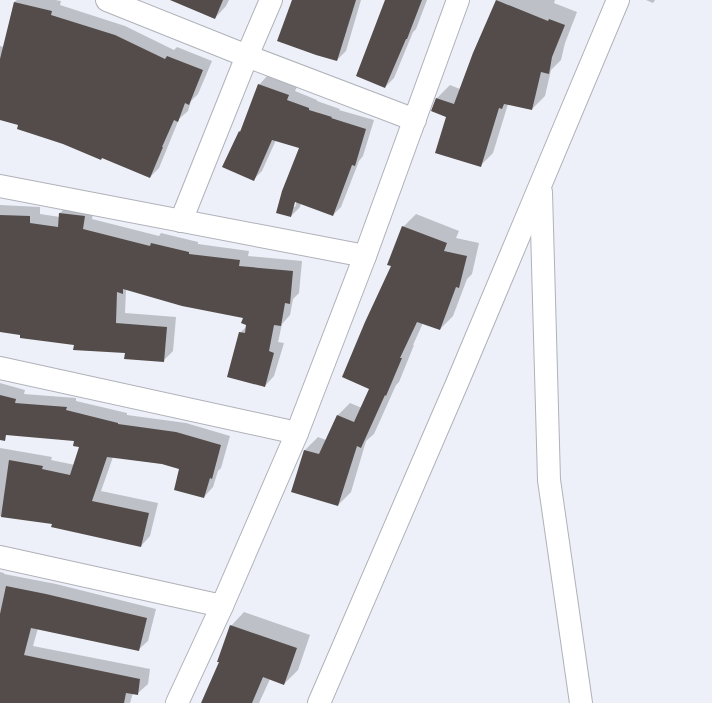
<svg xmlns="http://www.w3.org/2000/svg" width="712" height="703" viewBox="0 0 712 703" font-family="Commissioner,sans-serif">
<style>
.shadow{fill:#0003;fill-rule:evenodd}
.building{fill:#544c4a}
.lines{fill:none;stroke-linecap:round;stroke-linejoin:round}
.street-casing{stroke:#afb2b9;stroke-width:24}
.street{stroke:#fff;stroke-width:22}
</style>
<rect width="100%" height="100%" fill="#edf0f8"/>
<g class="shadow">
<path d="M17,0H55L61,1L60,5L125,26L174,50L177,47L212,61L198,94L191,101L188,111L179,119L159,168L150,177L19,124L0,119V46L4,47L14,2Z"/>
<path d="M172,0H229L226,6L215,18Z"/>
<path d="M293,0H361L346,51L337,60Z"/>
<path d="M386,0H427L416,29L413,32L394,78L385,87Z"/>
<path d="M497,0H555L554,3L577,12L565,43L561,60L551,70L545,96L532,109L508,104L493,153L480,166L447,117L432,111L437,98L450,85L460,89L473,53Z"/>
<path d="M646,0H655L653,3Z"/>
<path d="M267,76L297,87L295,91L317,100V101L340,109L339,110L374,120L363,156L359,161L341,207L333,215L301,203L300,207L291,216L301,148L276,140L262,171L253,180L239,132L242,129L259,85ZM296,197L298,198L295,207H293Z"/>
<path d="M70,203L94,207L92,219L159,236L161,233L198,242V244L249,251L248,256L302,261L299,293L293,299L290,315L282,324L278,342L284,343L274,376L265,386L240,333L247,326L244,317L126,289L125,313L176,317L173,351L163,361L126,352L0,331V205L40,207V214L60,217V213Z"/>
<path d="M416,214L459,231L456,238L479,243L472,274L467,279L453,316L440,329L423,323L413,345H414L399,382L396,385L374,434L366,441L351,492L338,505L292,491L305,450L318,437L326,440L337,416L350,403L362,408L371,388L392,266L403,227Z"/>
<path d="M0,383L25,390L24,394L76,398V401L127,413V415L186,423L230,436L221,468L218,471L213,487L204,497L180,469L162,464L113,457L101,491L158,503L150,536L141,546L53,523L0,516V448L52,457L51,460L75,465L81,447L75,440L0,434Z"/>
<path d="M0,572L4,573V574L56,584L156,609L148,641L138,650L38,628L33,646L150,669L148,684L138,693H133L130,703H0Z"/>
<path d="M244,612L310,635L298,670L284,684L270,679L259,703H202L220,662L231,626Z"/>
</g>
<g class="building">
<path d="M170,0H223L215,19Z"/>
<path d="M292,0H356L337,61L316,55L277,41Z"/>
<path d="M385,0H422L407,39H406L385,88L356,76Z"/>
<path d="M496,0L548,21L549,19L565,25L552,57L549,74L541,72L532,110L504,104L502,109L499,108L481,167L435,153L446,117L431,111L436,98L454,104L473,53Z"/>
<path d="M14,2L52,11L51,15L115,35L165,59L167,56L203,70L189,105L185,103L178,122L174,120L162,147H163L150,178L102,158L101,160L63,144L17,129L18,125L0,120V59Z"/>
<path d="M258,84L289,95L287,100L309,108V110L332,117L331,118L366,129L355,166L352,165L333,216L295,202L291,217L276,213L282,191L299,148L272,140L254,181L222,167L239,131L240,132Z"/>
<path d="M59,213L85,216L83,229L150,246L151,243L189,252V254L240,260L239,266L293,271L290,304L285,303L281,326L274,325L269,351L274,353L265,387L227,377L239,332L245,333L246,325L241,323L243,318L182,306L123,289V294L117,292L116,323L167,327L164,362L124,359L125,353L73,350L74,345L20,338V335L0,332V215L30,216V223L58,227Z"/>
<path d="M402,226L447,243L444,251L467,256L459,288L456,287L440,330L417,322L400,358H402L386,396L385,395L361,448L357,446L338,506L291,492L304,450L319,454L337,415L354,422L369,389L342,377L365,322L391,266L387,265Z"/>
<path d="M0,395L16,399L15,403L67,407L66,410L118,423V424L176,432L221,445L212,479L210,478L204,498L174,490L179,469L162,464L107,457L92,501L149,513L141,547L51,527L52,524L1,517L9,460L43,466L42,469L70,475L79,447L73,446L74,441L6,435L5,441L0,440Z"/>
<path d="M6,586L46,594L147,618L139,651L31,628L24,655L140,679L138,695L126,693L124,703H0V614Z"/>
<path d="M230,625L297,648L284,685L263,677L252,703H201L219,662H217Z"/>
</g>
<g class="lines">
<defs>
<g id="street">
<path d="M107,0L247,56L415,120"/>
<path d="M0,186L365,256"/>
<path d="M541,192L549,480L581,703"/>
<path d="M181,221L247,56L271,0"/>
<path d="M0,368L297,433"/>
<path d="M0,557L222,606"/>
<path d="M177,703L222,606L297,433L365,256L458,0"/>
<path d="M319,703L458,381L618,0"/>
</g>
</defs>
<use href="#street" class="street-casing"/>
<use href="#street" class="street"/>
</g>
</svg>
